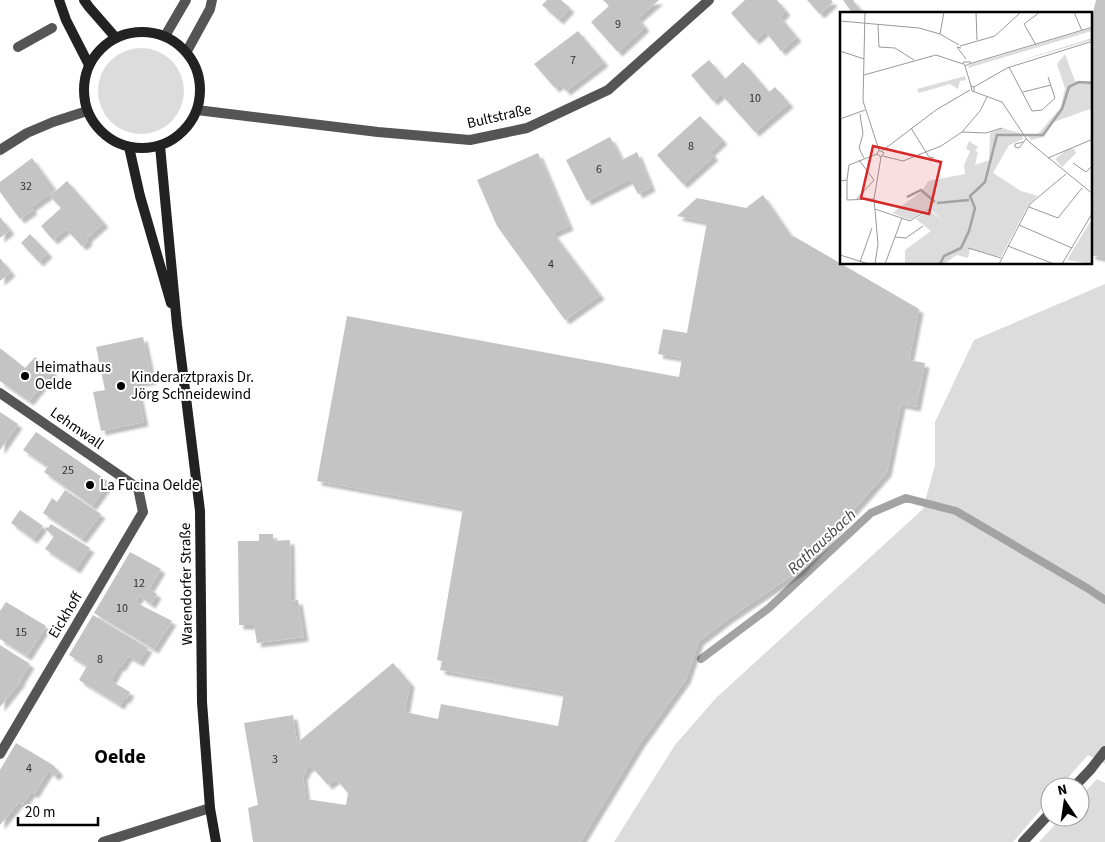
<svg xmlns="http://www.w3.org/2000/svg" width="1105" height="842" viewBox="0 0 1105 842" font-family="'Source Sans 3',sans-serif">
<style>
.green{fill:#dcdcdc}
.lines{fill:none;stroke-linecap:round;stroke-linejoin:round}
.stream{stroke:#a3a3a3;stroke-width:8}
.building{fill:#c4c4c4;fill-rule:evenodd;filter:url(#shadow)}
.service{stroke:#555;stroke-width:10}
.minor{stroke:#555;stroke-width:10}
.tertiary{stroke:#555;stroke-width:10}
.secondary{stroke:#222;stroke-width:10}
.poi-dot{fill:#000;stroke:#fff;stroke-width:2}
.labels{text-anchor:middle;stroke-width:4;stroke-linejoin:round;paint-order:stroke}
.number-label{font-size:12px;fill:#313131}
.street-label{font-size:15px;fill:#000;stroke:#fff}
.poi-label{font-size:15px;fill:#000;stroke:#fff;text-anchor:start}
.water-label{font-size:16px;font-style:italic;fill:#444;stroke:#fff}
.district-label{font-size:20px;font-weight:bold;fill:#000;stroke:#fff}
.inset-river{fill:none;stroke:#a3a3a3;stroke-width:2.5}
.inset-road{fill:none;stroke:#999;stroke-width:1}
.view{fill:#d62828;fill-opacity:0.15;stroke:#d62828;stroke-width:2.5}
.inset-edge{fill:none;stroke:#000;stroke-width:2.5}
</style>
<defs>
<filter id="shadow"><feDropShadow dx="4.5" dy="4.5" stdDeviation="1" flood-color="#0004"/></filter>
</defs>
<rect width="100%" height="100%" fill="#fff"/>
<g class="green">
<circle cx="141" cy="91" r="43"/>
<path d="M1105,284V764L1088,755L1060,787H1050V799L1013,842H614L675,745L716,698L923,509L935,465V422L974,340Z"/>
<path d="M1097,779L1105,783V842H1039L1062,817H1080V797Z"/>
</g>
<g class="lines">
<path class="stream" d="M701,659L769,608L871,513L906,498L956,511L1087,588L1105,600"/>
</g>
<g class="building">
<path d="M547,0H561L570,8L559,20L542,5Z"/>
<path d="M603,0H659L638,18L645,27L618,52L591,22L609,6Z"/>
<path d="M745,0H777L786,11L780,17L797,37L781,51L765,31L755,40L731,13Z"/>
<path d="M807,0H831L833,2L820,14Z"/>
<path d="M843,0H853L861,11L858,14H853Z"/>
<path d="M1096,0H1105V258L1091,255V22Z"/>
<path d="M578,31L604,62L566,91L560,84L555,88L534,64Z"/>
<path d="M709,60L725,79L743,62L769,92L775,87L789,103L755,132L721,94L713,101L691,75Z"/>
<path d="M700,116L723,140L710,152L714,156L683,184L657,155Z"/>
<path d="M610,137L622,160L637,152L651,187L638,194L630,179L587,201L566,160Z"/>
<path d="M538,153L569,226L553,233L600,295L565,320L497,226L477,180Z"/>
<path d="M32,158L55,190L31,207L33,210L20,219L0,192V182Z"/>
<path d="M67,181L104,223L87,238L88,241L82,246L66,229L53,240L41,226L61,208L50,196Z"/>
<path d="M763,195L791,236L795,237L919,309L909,360L925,363L916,407L901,404L887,472L800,570L729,618L699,641L686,679L640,743L580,842H253L248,808L258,805L244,723L293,715L297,743L393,663L410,683L405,712L438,719L441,704L558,726L564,693L440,670L442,661L437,660L463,508L317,481L347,316L679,377L682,358L658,354L663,329L687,333L707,222L677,216L697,198L746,208ZM308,767H312L328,785L336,779L348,793L346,805L306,799L303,776Z"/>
<path d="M0,217L10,230L0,238Z"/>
<path d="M30,234L48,253L39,262L21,243Z"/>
<path d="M0,258L11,272L0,281Z"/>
<path d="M143,337L152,380L136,383L144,422L101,431L93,392L105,390L96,347Z"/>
<path d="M0,348L25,368L35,357L53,372L29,401L0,381Z"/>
<path d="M0,412L18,424L0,450Z"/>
<path d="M36,432L109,482L92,506L44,472L48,467L23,450Z"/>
<path d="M65,490L101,514L82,539L43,513L52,498L57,502Z"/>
<path d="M20,510L43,526L33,539L11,523Z"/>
<path d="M51,524L90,548L76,569L45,549L54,536L45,529L46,527L48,528Z"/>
<path d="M259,534H273V541L290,540L291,601L298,600L304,637L257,643L254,625H239L238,541H259Z"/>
<path d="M130,552L161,569L149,589L157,594L151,604L142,598L141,594L135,602L172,621L154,649L94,613Z"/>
<path d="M6,602L46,626L27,656L0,639V611Z"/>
<path d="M93,615L148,648L139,662L128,656L121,667L119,666L111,681L130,692L126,699L124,698L120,705L79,680L87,666L69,655Z"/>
<path d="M0,645L30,664L20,680L21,681L0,707Z"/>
<path d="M16,743L53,765L59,772L54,776L49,770L34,794L31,792L22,805L19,802L0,825V770Z"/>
</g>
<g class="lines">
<g class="service">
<path d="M18,47L52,28"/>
<path d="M1091,769L1105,751"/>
</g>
<g class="minor">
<path d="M197,110L378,132L470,140L527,128L608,90L709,0"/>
<path d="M0,150L27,133L53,122L87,111"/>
<path d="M0,393L138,488L143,512L0,754"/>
<path d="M1074,787L1091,769"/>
<path d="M103,842L210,808"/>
<path d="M1023,842L1050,813"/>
</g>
<g class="tertiary">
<path d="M165,36L186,0"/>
<path d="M187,51L210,9L212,0"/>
</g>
<g class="secondary">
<path d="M59,0L66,20L89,65"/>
<path d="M84,0L89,7L116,38"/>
<circle cx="142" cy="90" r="58"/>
<path d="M160,146L177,325L200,511L202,702L210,808L216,842"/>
<path d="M129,147L140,196L171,303"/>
</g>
</g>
<g class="poi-dot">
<circle cx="25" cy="376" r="5"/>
<circle cx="121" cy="386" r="5"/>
<circle cx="90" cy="485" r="5"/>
</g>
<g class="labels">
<g class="number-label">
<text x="618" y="28">9</text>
<text x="573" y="64">7</text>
<text x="755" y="102">10</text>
<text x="691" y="150">8</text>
<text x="599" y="173">6</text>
<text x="26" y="190">32</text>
<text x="551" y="268">4</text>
<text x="68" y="474">25</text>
<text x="139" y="587">12</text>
<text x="122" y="612">10</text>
<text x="21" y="636">15</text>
<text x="100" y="663">8</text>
<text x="275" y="763">3</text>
<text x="29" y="772">4</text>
</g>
<g class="street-label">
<text transform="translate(499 116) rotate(-13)" y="5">Bultstraße</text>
<text transform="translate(77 428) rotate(35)" y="5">Lehmwall</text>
<text transform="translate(186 584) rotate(-91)" y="5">Warendorfer Straße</text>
<text transform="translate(65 615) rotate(-59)" y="5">Eickhoff</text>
</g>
<g class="poi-label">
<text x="35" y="372">Heimathaus<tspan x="35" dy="17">Oelde</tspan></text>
<text x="131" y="382">Kinderarztpraxis Dr.<tspan x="131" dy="17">Jörg Schneidewind</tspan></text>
<text x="100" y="490">La Fucina Oelde</text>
</g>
<g class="water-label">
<text transform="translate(821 541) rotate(-43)" y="6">Rathausbach</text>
</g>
<g class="district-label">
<text x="120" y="763">Oelde</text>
</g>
</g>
<g transform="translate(840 12)">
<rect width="252" height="252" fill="#fff"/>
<path d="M252,16V19L128,56L129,53ZM252,26V28L162,54ZM225,42L235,69H252V102L250,97L214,110L204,125L191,128L185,122H198L221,95L225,76L217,52ZM125,64L126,68L120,69L118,77L110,72L79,81L77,77ZM162,116L180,121L183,127L169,133L153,161L181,179L198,184L189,192L161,245L130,237L128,246L117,243L104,252H65V238L91,219L76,207L89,198L103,209L89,196L70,208L52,201L82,179L88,169L125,162L124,153L130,139L126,137L129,129L138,135L135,139L138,140L135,153L149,148L150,121ZM228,137H234L236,141L222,155L215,147ZM252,208V252L227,248L247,215Z" fill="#dcdcdc"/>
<path class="inset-river" d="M67,185L81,178L95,190M97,191L129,188M100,252L104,244L121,236L129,219L135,196L130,184L145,170L157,123H203L222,97L229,75L239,70L253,71"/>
<path class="inset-road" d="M25,0L23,89L39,138M136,0L137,28M234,0L242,19M0,9L79,16L100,22L119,33M38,13L39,35L55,36L74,48M100,22L104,0M196,33L184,12L200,0M120,34L155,24L181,0M121,36L117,35L126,47M0,39L24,47M129,52L253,15M129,52L125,54L123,50H131M125,54L131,74M169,55L192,99L202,98L215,86L208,65M24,63L96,43L123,52M134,75L167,56L253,29M134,79V75L131,74L132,79L162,90L188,129L253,182M183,80L211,73M20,102L23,122L19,136L24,146M0,107L25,98M71,116L89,145L94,146M122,120L146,121L162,116M183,130L175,132V135L179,136L186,127M42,139L96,98L130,78M43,144L63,149L101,134L122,120L140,99L147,85M208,146L253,127M233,151L246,160L253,153M7,168V188L34,187M0,169L7,168L9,153L37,142M17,187L34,168L19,148M189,195L218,206L242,176M35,197L70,209L89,197M179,213L232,236M55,225L66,226L83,214M168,234L214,252M128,236L161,246M0,243L29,252M20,250L32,216M35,252L38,232L34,187L41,145L44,141L39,138L37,142L41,145M45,252L62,206M159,252L190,192L226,162M222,252L253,200"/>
<path class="view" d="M33,134L101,150L89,202L21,186Z"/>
<rect width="252" height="252" class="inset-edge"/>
</g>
<g transform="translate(1065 802) rotate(347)"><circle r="24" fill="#ffffff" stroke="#999999"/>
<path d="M0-4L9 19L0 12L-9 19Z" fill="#000000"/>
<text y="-8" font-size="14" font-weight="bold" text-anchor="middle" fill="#000000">N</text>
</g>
<path d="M18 817v8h80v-8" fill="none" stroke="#000000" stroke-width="2.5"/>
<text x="25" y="817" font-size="15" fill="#000000" stroke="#ffffff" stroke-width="4" paint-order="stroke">20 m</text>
</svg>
